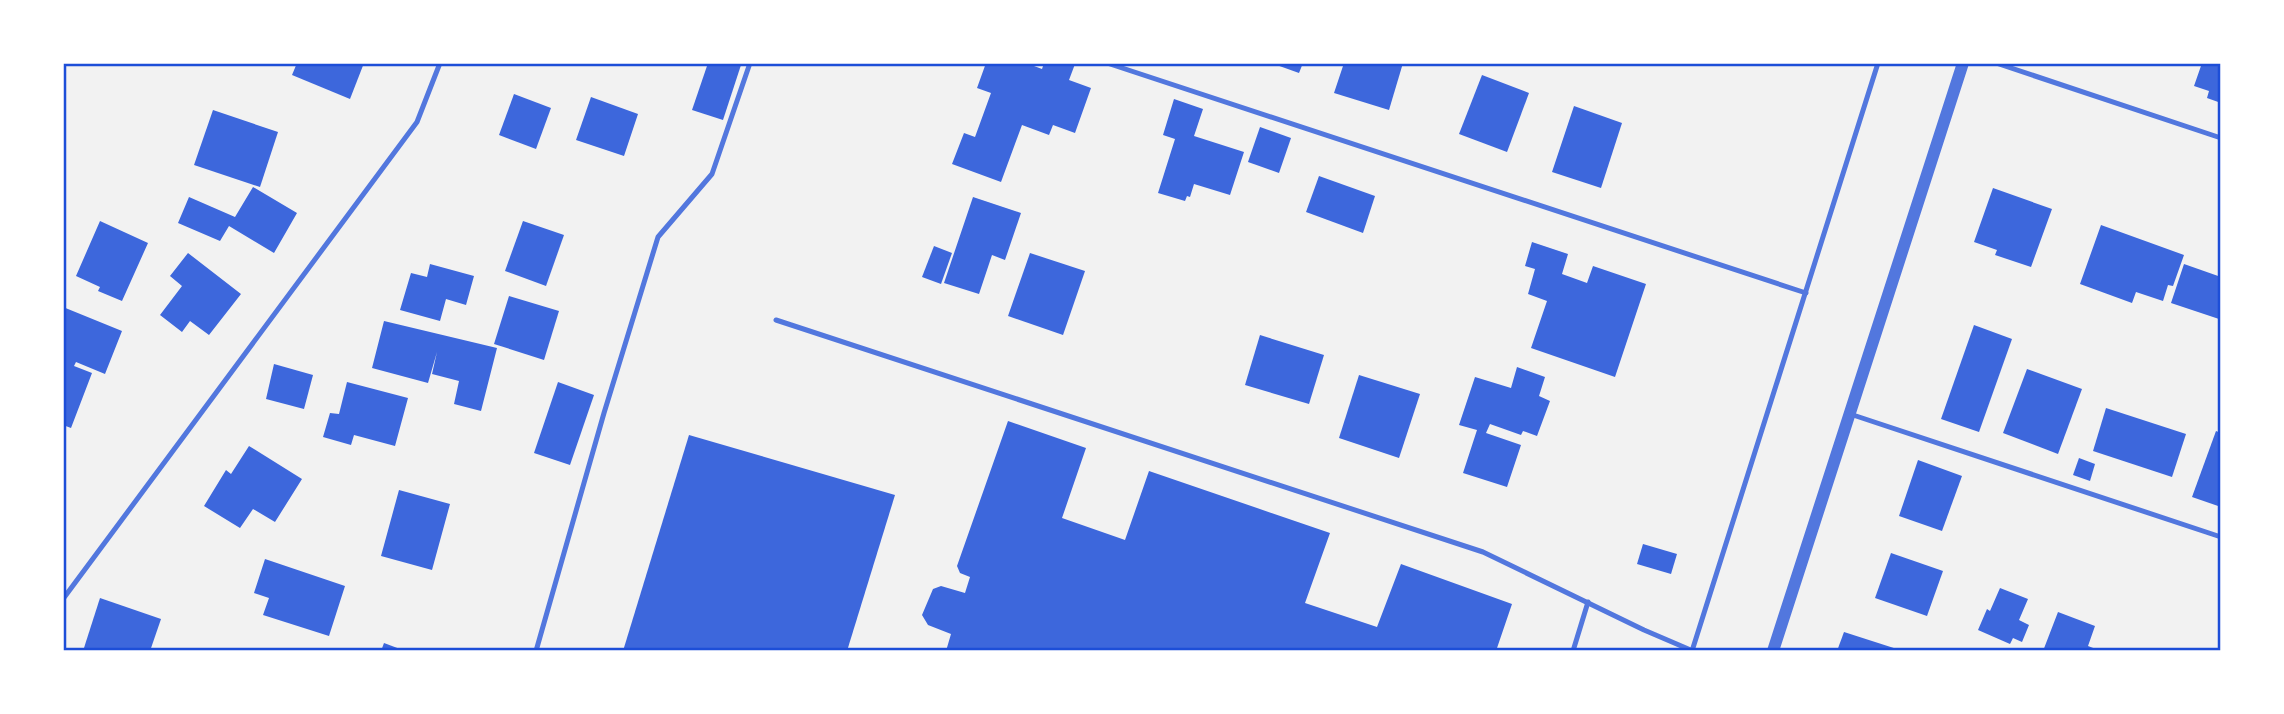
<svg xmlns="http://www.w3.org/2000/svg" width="2284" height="714" viewBox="0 0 2284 714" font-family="Overpass,sans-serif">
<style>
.building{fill:#3d67dc}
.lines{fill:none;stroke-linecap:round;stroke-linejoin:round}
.service{stroke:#5277de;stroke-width:5}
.tertiary{stroke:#5277de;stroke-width:12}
.neatline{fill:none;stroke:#1d4ed8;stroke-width:2.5}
</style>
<rect width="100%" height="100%" fill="#f2f2f2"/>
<g class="building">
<path d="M297,63H364L350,99L292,75Z"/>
<path d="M708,63H734L741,65L723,120L692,110Z"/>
<path d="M986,63H1026L1042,69L1044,63H1070L1075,64L1069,80L1091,88L1075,133L1053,125L1049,135L1022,125L1001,182L952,164L964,133L975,137L991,93L977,88Z"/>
<path d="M1271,63H1303L1299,73Z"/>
<path d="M1344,63H1403L1389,110L1334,93Z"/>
<path d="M2202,63H2221V103L2207,98L2209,91L2194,86Z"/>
<path d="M1482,75L1529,93L1507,152L1459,134Z"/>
<path d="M514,94L551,108L536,149L499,135Z"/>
<path d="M591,97L638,114L624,156L576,140Z"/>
<path d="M1174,99L1203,109L1194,136L1244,152L1230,195L1194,184L1190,197L1187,196L1185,201L1158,193L1175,139L1163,135Z"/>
<path d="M1574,106L1622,123L1601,188L1552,172Z"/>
<path d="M213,110L278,132L260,187L194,165Z"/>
<path d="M1260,127L1291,138L1279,173L1248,162Z"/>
<path d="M1319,176L1375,196L1363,233L1306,212Z"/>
<path d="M253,187L297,213L274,253L229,226L220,241L178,223L189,197L235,217Z"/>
<path d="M1993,188L2052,209L2031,267L1995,255L1997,250L1974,242Z"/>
<path d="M973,197L1021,213L1005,260L992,255L979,294L944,283Z"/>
<path d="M100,221L148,243L122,301L98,291L100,287L76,276Z"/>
<path d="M523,221L564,235L546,286L505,271Z"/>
<path d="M2101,225L2184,255L2173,286L2168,285L2163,301L2136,292L2132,303L2080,284Z"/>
<path d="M1532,242L1568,254L1562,274L1587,283L1593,266L1646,284L1615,377L1531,348L1547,301L1528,294L1535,269L1525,266Z"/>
<path d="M934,246L952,253L941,284L922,277Z"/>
<path d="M188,253L241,294L209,335L190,321L182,332L160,315L182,286L170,276Z"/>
<path d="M1030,253L1085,271L1063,335L1008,316Z"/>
<path d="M430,264L474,276L466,305L446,299L440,321L400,310L411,273L427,277Z"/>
<path d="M2184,264L2221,277V312L2219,319L2171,303Z"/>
<path d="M509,296L559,311L544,360L494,344Z"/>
<path d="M63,307L122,331L105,374L76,362L74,366L92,373L71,428L63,425Z"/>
<path d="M384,321L497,348L481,411L454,404L459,381L432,374L437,352L428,383L372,368Z"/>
<path d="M1974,325L2012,339L1979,432L1941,419Z"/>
<path d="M1260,335L1324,355L1309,404L1245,385Z"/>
<path d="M274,364L313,375L304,409L266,399Z"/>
<path d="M1517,367L1545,377L1539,396L1550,401L1537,436L1523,431L1521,435L1490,424L1486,433L1521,445L1507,487L1463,473L1477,430L1459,425L1475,377L1511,388Z"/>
<path d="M2027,369L2082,389L2058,454L2003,433Z"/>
<path d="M1359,375L1420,394L1399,458L1339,438Z"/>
<path d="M347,382L408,398L395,446L354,435L351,445L323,437L330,413L339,414Z"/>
<path d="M558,382L594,395L570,465L534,453Z"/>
<path d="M2106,408L2186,434L2172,477L2093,451Z"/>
<path d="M1008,421L1086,448L1062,518L1125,540L1149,471L1330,533L1305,603L1377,627L1401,564L1512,604L1496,651H946L951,634L928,625L922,615L933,589L941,586L965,593L970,577L960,573L957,566Z"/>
<path d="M2216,431L2221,433V507L2192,497Z"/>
<path d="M689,435L895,495L847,651H623Z"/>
<path d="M249,446L302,479L275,522L253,509L240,528L204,506L226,470L231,474Z"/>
<path d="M2079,458L2095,464L2090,481L2073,475Z"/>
<path d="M1918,460L1962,476L1942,531L1899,516Z"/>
<path d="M399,490L450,504L432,570L381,556Z"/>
<path d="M1643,544L1677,554L1671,574L1637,564Z"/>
<path d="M1891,553L1943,571L1927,616L1875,598Z"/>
<path d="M265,559L345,586L329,636L263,615L269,598L254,593Z"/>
<path d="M2000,588L2028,599L2019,620L2029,625L2022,642L2013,638L2010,644L1978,630L1987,609L1990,611Z"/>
<path d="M100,598L161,619L150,651H83Z"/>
<path d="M2058,612L2095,626L2088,646L2101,651H2043Z"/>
<path d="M1844,632L1900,650V651H1837Z"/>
<path d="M384,643L400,649L399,651H381Z"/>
</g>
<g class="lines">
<g class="service">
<path d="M1107,63L1806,293"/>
<path d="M1996,63L2221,138"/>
<path d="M776,320L1483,552L1644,630L1693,651"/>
<path d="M1850,414L2221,537"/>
<path d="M63,599L417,122L440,63"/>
<path d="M536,651L604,413L658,237L712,174L750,63"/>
<path d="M1573,651L1588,602"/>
<path d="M1692,651L1878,63"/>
</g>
<path class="tertiary" d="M1773,651L1963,63"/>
</g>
<rect width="2284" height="714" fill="none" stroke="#ffffff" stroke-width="130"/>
<rect x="65" y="65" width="2154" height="584" class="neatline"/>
</svg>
